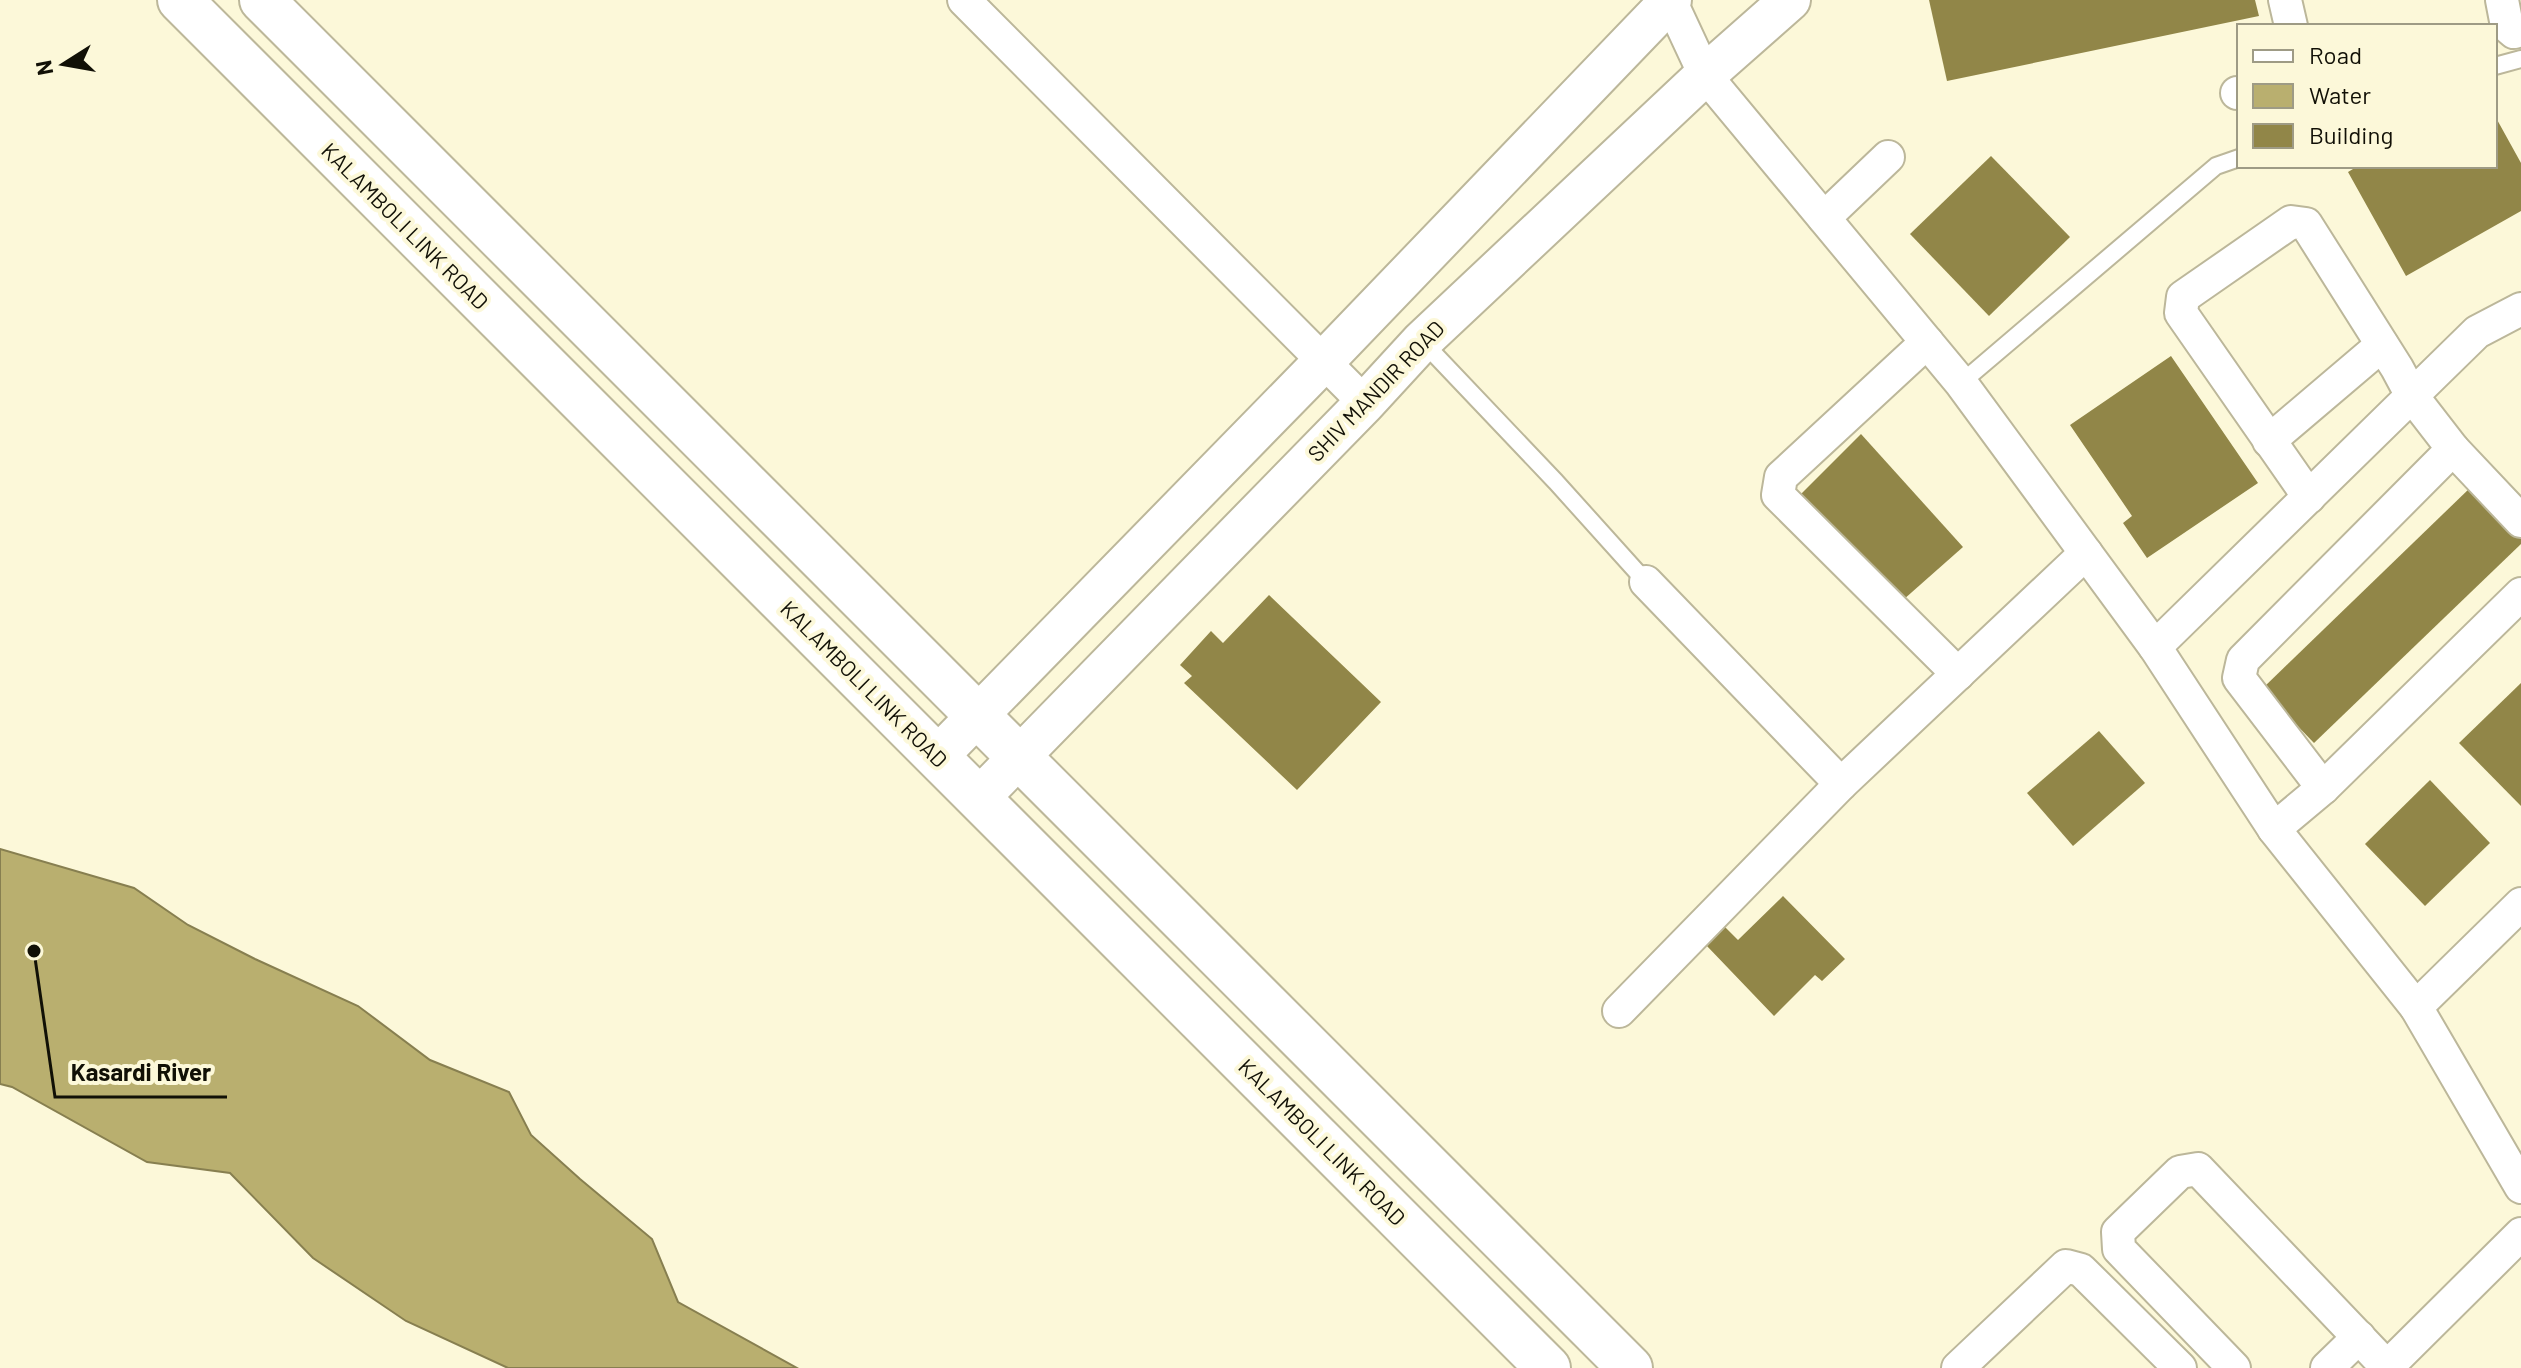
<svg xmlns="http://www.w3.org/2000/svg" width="2521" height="1368" viewBox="0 0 2521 1368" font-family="Barlow,sans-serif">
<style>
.water{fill:#b9af6f;stroke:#877f50;stroke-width:2}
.building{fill:#918648}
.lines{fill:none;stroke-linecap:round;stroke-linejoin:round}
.service-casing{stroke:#bcb79a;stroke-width:20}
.minor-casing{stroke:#bcb79a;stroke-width:36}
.tertiary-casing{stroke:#bcb79a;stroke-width:44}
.secondary-casing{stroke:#bcb79a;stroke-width:48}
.service{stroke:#fff;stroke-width:16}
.minor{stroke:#fff;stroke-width:32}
.tertiary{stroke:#fff;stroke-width:40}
.secondary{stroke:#fff;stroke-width:44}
.labels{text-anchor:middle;stroke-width:8;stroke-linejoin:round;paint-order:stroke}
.street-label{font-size:22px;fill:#111006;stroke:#fcf8d9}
.leader{fill:none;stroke:#111006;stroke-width:3}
.callout-dot{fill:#111006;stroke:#fcf8d9;stroke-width:3}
.callout-label{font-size:24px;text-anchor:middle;font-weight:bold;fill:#111006;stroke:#fcf8d9;stroke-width:8;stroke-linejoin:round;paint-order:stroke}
</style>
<rect width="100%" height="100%" fill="#fcf8d9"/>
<path class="water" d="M0,849L134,888L188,925L255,959L358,1006L430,1060L509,1092L531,1135L580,1179L652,1239L678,1302L797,1368H508L406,1321L313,1258L230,1173L147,1162L12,1087L0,1084Z"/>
<g class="building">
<path d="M1929,0H2255L2259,16L1947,81Z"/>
<path d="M2495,116L2521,163V211L2406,276L2348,172L2358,166H2495Z"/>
<path d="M1991,156L2070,237L1989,316L1910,234Z"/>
<path d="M2171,356L2258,483L2147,558L2123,523L2132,516L2070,425Z"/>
<path d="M1861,434L1963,547L1903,600L1799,496Z"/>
<path d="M2472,486L2521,536V544L2314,743L2262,689Z"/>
<path d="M1269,595L1381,702L1297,790L1184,683L1192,676L1180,665L1211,631L1223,643Z"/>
<path d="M2521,683V806L2459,743Z"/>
<path d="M2099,731L2145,783L2073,846L2027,793Z"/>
<path d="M2430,780L2490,843L2425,906L2365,844Z"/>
<path d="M1783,896L1845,959L1822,981L1815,975L1774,1016L1706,945L1725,927L1738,940Z"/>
</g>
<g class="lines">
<defs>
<g id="service">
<path d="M2495,66L2521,59"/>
<path d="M1422,341L1556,482L1646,582"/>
<path d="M1961,383L2216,166L2239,158"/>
</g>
<g id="minor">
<path d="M964,0L1365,403"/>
<path d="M1670,0L1705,75L1961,383L2155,647L2274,829L2416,1007L2521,1187"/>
<path d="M2285,0L2291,26"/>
<path d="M2502,0L2507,26L2514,32L2521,30"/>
<path d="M2237,93H2239"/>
<path d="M1824,218L1888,157"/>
<path d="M1927,342L1781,477L1778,495L1958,674"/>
<path d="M2269,441L2382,345"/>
<path d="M2309,497L2181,313L2183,297L2291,222L2306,224L2397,368L2412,396L2453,449"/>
<path d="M1646,582L1841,784"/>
<path d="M2155,647L2477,332L2521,309"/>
<path d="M2323,788L2239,678L2243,660L2453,449L2521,521"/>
<path d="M2274,829L2323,788L2521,594"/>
<path d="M2416,1007L2521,904"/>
<path d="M1619,1011L1841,784L2086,553"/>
<path d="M1958,1368L2066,1266L2081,1270L2180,1368"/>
<path d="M2234,1368L2119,1249L2118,1232L2180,1172L2198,1169L2387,1367"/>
<path d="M2327,1368L2359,1337"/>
<path d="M2386,1368L2521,1234"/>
</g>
<g id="tertiary">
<path d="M937,757L1324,361L1671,0"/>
<path d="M978,799L1365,403L1422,341L1705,75L1790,0"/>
</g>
<g id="secondary">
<path d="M180,0L1548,1368"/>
<path d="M262,0L1630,1368"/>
</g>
</defs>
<use href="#service" class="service-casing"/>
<use href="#minor" class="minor-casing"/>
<use href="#tertiary" class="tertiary-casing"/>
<use href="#secondary" class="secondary-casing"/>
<use href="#service" class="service"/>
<use href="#minor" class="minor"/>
<use href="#tertiary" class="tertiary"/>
<use href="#secondary" class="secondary"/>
</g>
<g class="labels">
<g class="street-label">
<text transform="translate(405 226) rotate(45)" y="8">KALAMBOLI LINK ROAD</text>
<text transform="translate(1376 391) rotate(-46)" y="8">SHIV MANDIR ROAD</text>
<text transform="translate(864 684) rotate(45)" y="8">KALAMBOLI LINK ROAD</text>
<text transform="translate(1322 1142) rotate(45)" y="8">KALAMBOLI LINK ROAD</text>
</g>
</g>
<path class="leader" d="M34 951L55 1097H227"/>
<circle class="callout-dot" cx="34" cy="951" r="8"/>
<g class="callout-label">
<text x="141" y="1081">Kasardi River</text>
</g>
<rect x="2237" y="24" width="260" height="144" fill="#fcf8d9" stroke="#9e9b85" stroke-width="2"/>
<rect x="2253" y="50" width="40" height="12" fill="#ffffff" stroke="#9e9b85" stroke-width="2"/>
<text x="2309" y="64" font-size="24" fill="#111006">Road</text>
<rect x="2253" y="84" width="40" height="24" fill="#b9af6f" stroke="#9e9b85" stroke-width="2"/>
<text x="2309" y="104" font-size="24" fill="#111006">Water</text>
<rect x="2253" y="124" width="40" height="24" fill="#918648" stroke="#9e9b85" stroke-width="2"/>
<text x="2309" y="144" font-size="24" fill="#111006">Building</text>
<g transform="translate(64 64) rotate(259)" stroke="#fcf8d9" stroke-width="6" paint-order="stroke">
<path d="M0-6L14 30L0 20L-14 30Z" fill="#111006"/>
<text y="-12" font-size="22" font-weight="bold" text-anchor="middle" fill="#111006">N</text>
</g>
</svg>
